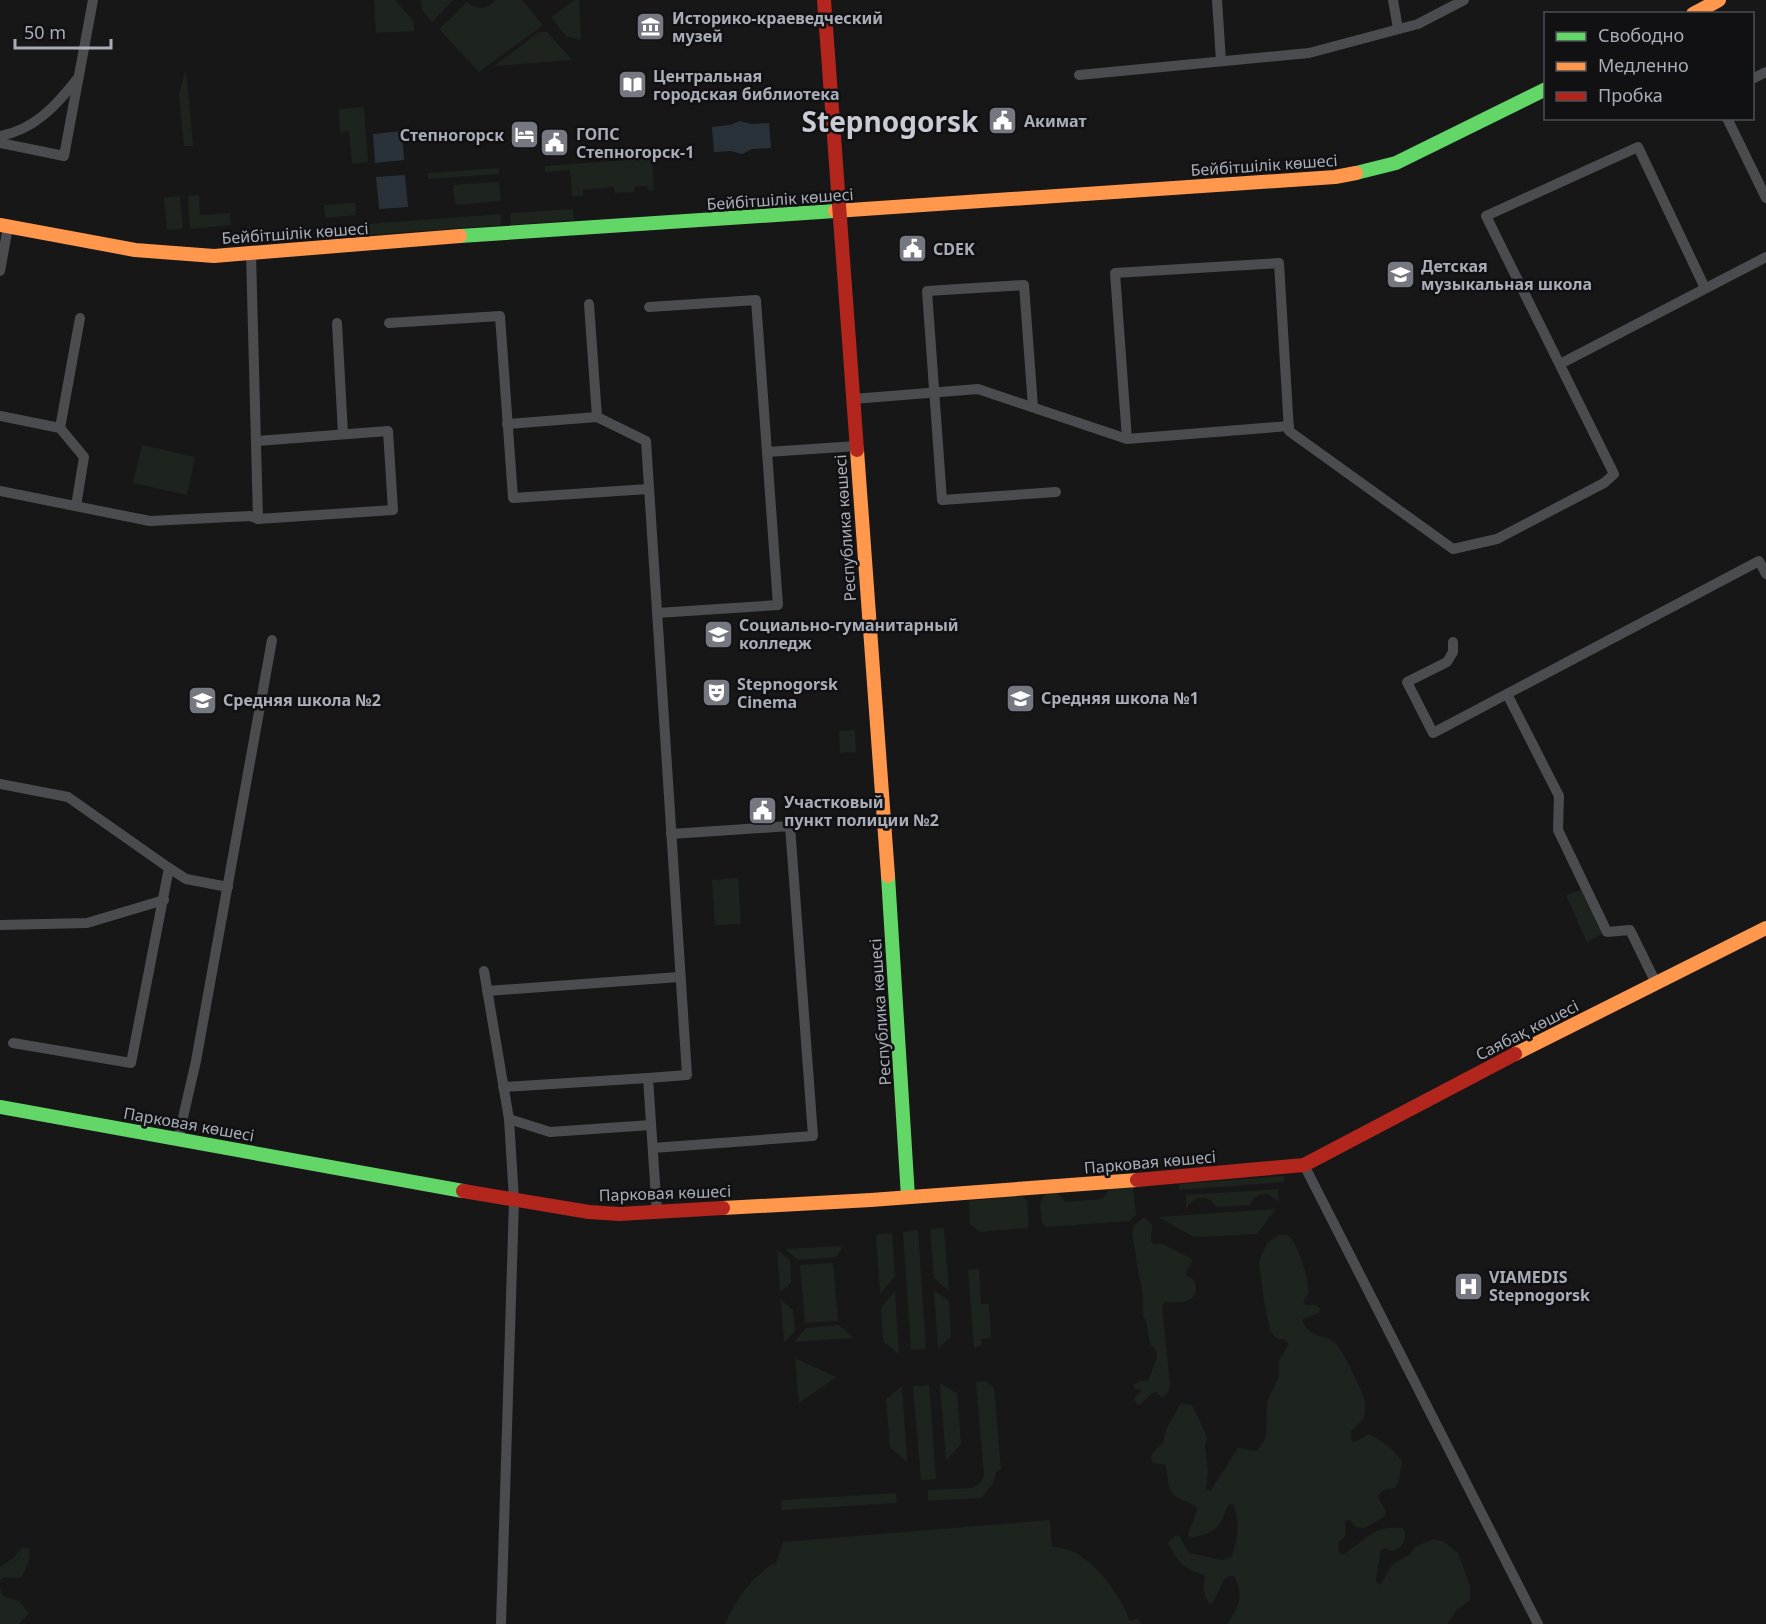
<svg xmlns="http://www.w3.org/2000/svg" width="1766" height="1624" viewBox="0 0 1766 1624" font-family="'Noto Sans',sans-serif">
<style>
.green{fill:#1d241e}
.water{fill:#2a3239}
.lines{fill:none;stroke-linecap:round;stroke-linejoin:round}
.street{stroke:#4b4c50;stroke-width:10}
.fast{stroke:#63d668;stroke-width:14}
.slow{stroke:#ff974d;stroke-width:14}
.jam{stroke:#b3261e;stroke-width:14}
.labels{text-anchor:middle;stroke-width:5;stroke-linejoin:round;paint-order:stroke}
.poi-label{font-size:16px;font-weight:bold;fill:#a8adb8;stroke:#111113;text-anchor:start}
.street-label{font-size:16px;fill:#a8adb8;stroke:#111113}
.town-label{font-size:28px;font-weight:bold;fill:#c9ccd4;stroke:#111113}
</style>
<rect width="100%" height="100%" fill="#171717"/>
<g class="green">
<path d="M374,0H395L414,22V31L376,33Z"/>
<path d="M421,0H453L432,22L422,10Z"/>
<path d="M496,0H522L543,25L479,72L439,29L467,2C476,11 488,9 496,0Z"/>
<path d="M575,0H579L581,40L566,36L551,17Z"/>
<path d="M539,32H547L572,60L494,66Z"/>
<path d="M186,69L193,146H184L179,94Z"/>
<path d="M364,107L368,162L352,164L349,131L340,132L339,109Z"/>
<path d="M652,158L654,190L648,191L647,186L634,187V192L615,193L614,187L583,190V196H572L570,170L545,172V166Z"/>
<path d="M499,168V174L428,179V173Z"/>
<path d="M499,182L501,201L455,205L453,185Z"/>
<path d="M199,195L200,215L230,213L231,225L190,229L188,196Z"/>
<path d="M180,196L183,229L167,230L164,198Z"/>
<path d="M355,203L356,215L325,218L324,205Z"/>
<path d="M573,209L574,220L511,225L510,213Z"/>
<path d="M501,214V225L328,238V227Z"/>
<path d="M142,445L195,457L187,495L133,483Z"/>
<path d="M855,730L856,752L840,753L839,731Z"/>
<path d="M738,878L741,924L715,925L712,880Z"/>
<path d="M1581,890L1602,934L1587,942L1566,895Z"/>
<path d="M1284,1176V1182L1179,1190V1184Z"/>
<path d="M1133,1187L1136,1215L1129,1221L1046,1227L1042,1223L1040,1203L1045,1194L1058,1193L1065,1202L1103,1199L1109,1189Z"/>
<path d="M1278,1189L1279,1202L1268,1194C1259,1194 1254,1195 1250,1205L1216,1207C1208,1193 1193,1196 1186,1209V1195Z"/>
<path d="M1022,1196L1027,1200L1029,1226L1027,1228L980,1232L970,1224L969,1201Z"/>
<path d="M1276,1209L1257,1234L1194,1237L1158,1217Z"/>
<path d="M1143,1218L1147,1219L1152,1225L1151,1241L1154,1244H1162L1191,1258L1192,1262L1186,1272L1187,1276L1194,1280C1202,1304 1181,1303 1165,1302L1162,1305L1170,1384L1168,1392L1162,1397L1156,1392C1147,1394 1145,1404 1137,1405L1134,1398L1142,1390L1135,1389L1133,1385L1140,1381H1148L1157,1358L1156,1350L1150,1344L1146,1320L1143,1317V1298L1132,1233L1134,1225Z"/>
<path d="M944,1228L949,1291L934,1278L930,1229Z"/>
<path d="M918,1230L926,1349L911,1350L903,1232Z"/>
<path d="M892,1233L895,1276L880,1294L876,1235Z"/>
<path d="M1279,1235C1282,1235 1286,1234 1288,1236C1297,1239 1311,1285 1308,1294C1307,1297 1304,1299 1303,1302L1306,1305H1316L1320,1309L1319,1313L1302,1319C1308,1340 1326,1332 1338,1346C1344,1353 1364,1394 1365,1402C1365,1406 1365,1414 1364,1417C1361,1422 1355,1427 1351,1431V1440L1355,1442L1368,1434C1382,1440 1393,1449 1402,1461L1398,1484L1395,1488L1386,1489L1378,1495L1379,1499L1386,1512L1385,1516L1365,1528L1356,1527L1350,1520L1345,1521L1346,1535L1339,1542L1338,1551L1342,1554L1346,1553C1367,1538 1375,1525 1402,1528L1405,1532C1406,1542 1400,1550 1390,1551L1386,1548L1381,1550L1376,1577V1582L1380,1585L1393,1564L1409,1555L1415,1547L1433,1539L1443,1541L1458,1553L1470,1586V1600L1456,1611L1447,1624H1227C1238,1607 1245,1596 1234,1576H1229L1225,1578L1213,1603L1209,1604L1203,1590L1205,1575C1185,1570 1176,1561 1168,1542L1176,1535L1180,1537L1189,1553L1222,1560L1231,1557C1238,1542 1240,1519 1233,1504L1228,1505C1219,1529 1216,1533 1190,1538L1188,1534L1197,1511L1196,1506C1168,1494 1170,1496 1166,1465L1152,1463C1149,1453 1156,1450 1163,1444L1166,1430L1180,1404C1183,1404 1189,1404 1191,1405C1194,1406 1204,1431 1207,1437L1205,1446L1208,1470L1206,1490H1211L1238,1448L1257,1451L1266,1437L1267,1402L1279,1375V1360L1289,1344L1285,1340L1276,1338L1270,1331L1264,1301L1259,1262L1267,1243Z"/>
<path d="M843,1246L836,1257L798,1260L785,1249Z"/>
<path d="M777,1250L790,1260L791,1283L780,1292Z"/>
<path d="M833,1263L838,1321L805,1323L800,1265Z"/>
<path d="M979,1269L981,1304H989L991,1338L981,1339L982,1345L974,1348L968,1270Z"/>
<path d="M934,1290L949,1301L951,1337L938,1349Z"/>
<path d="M895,1291L899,1354L883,1341L881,1308Z"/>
<path d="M781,1300L793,1310L795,1331L784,1343Z"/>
<path d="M839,1325L854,1338L794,1342L806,1328Z"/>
<path d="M795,1358L836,1377L799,1403Z"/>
<path d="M985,1381L994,1388L1001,1469L996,1472L993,1484L981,1498L928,1501V1490L972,1488L980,1484L984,1476L976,1382Z"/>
<path d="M940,1383L957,1393L961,1444L946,1460Z"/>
<path d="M929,1385L936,1479L921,1480L913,1386Z"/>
<path d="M902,1386L907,1462L890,1447L886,1399Z"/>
<path d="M896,1493L897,1503L781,1510L782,1500Z"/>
<path d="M1050,1520L1052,1547C1087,1546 1119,1592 1130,1621L1139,1618L1140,1624H725C736,1599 751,1578 774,1563L775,1566L783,1542Z"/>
<path d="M22,1548H29C32,1559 26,1568 21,1578L3,1577L0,1581V1567L12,1559Z"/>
<path d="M0,1587L3,1596L20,1602L29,1613L19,1624H0Z"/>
</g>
<g class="water">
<path d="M740,121L751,124L769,123L771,148L752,149L742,154L731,151L714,152L712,127L730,125Z"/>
<path d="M402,131L404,160L375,163L373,134Z"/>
<path d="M405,175L408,207L379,209L376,177Z"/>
</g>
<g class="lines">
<g class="street">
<path d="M1217,0L1221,61"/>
<path d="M1393,0L1398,29"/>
<path d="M1079,75L1309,53L1418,24L1464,0"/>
<path d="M1752,79L1766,72"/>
<path d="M1727,118L1766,198"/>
<path d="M0,136C34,130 57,105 77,79"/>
<path d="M0,143L64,156L93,0"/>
<path d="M251,254L258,519L393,510L388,431L257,441"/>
<path d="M0,271L8,227"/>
<path d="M589,304L597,417"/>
<path d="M649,307L756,300L767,452"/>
<path d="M337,323L343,434"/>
<path d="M389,323L500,316L513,498L648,489"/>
<path d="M1560,364L1766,257"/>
<path d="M853,399L978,389L1127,439L1289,426"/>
<path d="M1033,407L1024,285L927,291L942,500L1056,492"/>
<path d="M0,416L60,428L84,457L76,506"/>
<path d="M507,424L597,417L646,441L687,1075L648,1078L657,1213"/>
<path d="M60,428L80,318"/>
<path d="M1127,439L1115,273L1279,263L1289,431L1453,549L1497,539L1604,483L1614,474L1486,216L1638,147L1705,288"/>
<path d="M0,491L150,521L250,516L258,519"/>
<path d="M657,613L778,605L767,452L857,446"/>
<path d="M1453,642V652L1447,662L1407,682L1433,733L1759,561L1766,574"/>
<path d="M1507,694L1559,796L1558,830L1607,932L1630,930L1656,983"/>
<path d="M0,784L68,797L169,868L131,1063L13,1043"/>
<path d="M169,868L186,879L228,887"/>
<path d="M0,925L87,923L164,900"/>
<path d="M484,971L509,1119L514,1200L501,1624"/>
<path d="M487,991L679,977"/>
<path d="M503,1087L648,1078"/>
<path d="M509,1119L550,1132L651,1125"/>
<path d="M178,1139L196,1061L272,640"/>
<path d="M653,1148L813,1136L790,826L671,834"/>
<path d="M1304,1165L1538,1624"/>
</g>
<g class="fast">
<path d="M1356,173L1396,163L1546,89"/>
<path d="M460,236L835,211"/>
<path d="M888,876L908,1197"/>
<path d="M0,1107L463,1191"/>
</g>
<g class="slow">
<path d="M1693,14L1719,0"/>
<path d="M835,211L1335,177L1356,173"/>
<path d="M0,225L135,250L214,256L460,236"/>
<path d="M857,450L888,876"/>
<path d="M1515,1054L1766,928"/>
<path d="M723,1208L871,1200L1137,1180"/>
</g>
<g class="jam">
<path d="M824,0L857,450"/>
<path d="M1137,1180L1304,1165L1515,1054"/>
<path d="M463,1191L589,1212L619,1214L723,1208"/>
</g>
</g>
<defs>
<symbol id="museum-square" viewBox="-11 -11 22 22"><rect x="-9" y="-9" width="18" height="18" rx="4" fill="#757880" stroke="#111113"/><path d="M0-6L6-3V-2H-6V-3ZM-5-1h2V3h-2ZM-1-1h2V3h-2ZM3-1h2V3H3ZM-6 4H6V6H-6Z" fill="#fff"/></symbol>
<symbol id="library-square" viewBox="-11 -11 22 22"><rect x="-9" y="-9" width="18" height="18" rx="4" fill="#757880" stroke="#111113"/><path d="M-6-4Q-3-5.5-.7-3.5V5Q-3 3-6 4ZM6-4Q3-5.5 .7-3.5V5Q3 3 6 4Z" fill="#fff"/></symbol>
<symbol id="civic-square" viewBox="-11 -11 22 22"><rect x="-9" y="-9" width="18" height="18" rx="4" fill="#757880" stroke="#111113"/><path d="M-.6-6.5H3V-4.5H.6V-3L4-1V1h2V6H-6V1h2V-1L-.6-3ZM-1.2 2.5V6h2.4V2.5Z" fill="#fff"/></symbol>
<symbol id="hotel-square" viewBox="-11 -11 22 22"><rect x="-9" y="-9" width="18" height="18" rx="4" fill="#757880" stroke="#111113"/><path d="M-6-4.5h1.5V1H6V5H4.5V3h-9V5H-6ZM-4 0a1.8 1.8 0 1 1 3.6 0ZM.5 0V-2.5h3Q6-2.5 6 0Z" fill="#fff"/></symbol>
<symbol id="school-square" viewBox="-11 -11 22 22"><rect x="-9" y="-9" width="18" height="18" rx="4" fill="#757880" stroke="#111113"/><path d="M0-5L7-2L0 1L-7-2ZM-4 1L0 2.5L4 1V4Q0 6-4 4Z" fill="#fff"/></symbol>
<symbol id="university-square" viewBox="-11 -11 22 22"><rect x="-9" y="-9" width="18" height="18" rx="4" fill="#757880" stroke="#111113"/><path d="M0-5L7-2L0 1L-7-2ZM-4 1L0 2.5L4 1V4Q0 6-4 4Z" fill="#fff"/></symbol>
<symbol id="theatre-square" viewBox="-11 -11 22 22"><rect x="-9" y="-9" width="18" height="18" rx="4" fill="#757880" stroke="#111113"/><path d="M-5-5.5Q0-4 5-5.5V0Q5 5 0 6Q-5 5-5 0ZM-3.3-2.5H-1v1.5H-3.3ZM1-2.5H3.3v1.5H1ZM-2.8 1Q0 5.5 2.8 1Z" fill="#fff"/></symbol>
<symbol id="hospital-square" viewBox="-11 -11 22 22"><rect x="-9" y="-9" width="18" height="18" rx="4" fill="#757880" stroke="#111113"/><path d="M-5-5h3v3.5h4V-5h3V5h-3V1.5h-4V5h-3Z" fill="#fff"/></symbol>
</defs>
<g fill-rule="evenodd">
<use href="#museum-square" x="634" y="10" width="33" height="33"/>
<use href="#library-square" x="616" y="68" width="33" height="33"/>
<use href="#civic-square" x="986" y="104" width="33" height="33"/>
<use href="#hotel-square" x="508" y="118" width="33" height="33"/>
<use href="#civic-square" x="538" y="126" width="33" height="33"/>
<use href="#civic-square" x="896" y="232" width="33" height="33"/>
<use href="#school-square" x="1384" y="258" width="33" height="33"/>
<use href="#university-square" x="702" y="618" width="33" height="33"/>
<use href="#theatre-square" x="700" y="676" width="33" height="33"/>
<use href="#school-square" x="1004" y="682" width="33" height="33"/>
<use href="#school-square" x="186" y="684" width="33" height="33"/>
<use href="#civic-square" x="746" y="794" width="33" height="33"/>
<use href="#hospital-square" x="1452" y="1270" width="33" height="33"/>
</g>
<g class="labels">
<g class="poi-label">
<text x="672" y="24">Историко-краеведческий<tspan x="672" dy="18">музей</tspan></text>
<text x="653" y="82">Центральная<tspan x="653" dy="18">городская библиотека</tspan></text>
<text x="1024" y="127">Акимат</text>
<text x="576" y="140">ГОПС<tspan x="576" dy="18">Степногорск-1</tspan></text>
<text x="504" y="141" text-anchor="end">Степногорск</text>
<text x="933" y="255">CDEK</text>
<text x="1421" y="272">Детская<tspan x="1421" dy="18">музыкальная школа</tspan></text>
<text x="739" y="631">Социально-гуманитарный<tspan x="739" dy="18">колледж</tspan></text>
<text x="737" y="690">Stepnogorsk<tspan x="737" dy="18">Cinema</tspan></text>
<text x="1041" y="704">Средняя школа №1</text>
<text x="223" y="706">Средняя школа №2</text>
<text x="784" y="808">Участковый<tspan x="784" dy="18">пункт полиции №2</tspan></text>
<text x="1489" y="1283">VIAMEDIS<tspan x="1489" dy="18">Stepnogorsk</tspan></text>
</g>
<g class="street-label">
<text transform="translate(1264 165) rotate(-4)" y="6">Бейбітшілік көшесі</text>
<text transform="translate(780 199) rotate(-4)" y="6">Бейбітшілік көшесі</text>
<text transform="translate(295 233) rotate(-4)" y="6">Бейбітшілік көшесі</text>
<text transform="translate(845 528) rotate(-94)" y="6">Республика көшесі</text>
<text transform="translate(880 1012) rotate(-94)" y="6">Республика көшесі</text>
<text transform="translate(1527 1030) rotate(-27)" y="6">Саябақ көшесі</text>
<text transform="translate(189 1124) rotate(10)" y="6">Парковая көшесі</text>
<text transform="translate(1150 1162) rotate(-5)" y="6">Парковая көшесі</text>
<text transform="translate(665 1193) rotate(-2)" y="6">Парковая көшесі</text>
</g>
<g class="town-label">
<text x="890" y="132">Stepnogorsk</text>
</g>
</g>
<rect x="1544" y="12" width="210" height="108" fill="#111113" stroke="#4d4f55" stroke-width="1.5"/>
<rect x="1556" y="32" width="30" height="9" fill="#63d668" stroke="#4d4f55" stroke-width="1.5"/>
<text x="1598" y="42" font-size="18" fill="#a8adb8">Свободно</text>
<rect x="1556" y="62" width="30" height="9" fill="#ff974d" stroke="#4d4f55" stroke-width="1.5"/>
<text x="1598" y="72" font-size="18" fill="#a8adb8">Медленно</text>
<rect x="1556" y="92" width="30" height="9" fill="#b3261e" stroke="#4d4f55" stroke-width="1.5"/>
<text x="1598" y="102" font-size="18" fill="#a8adb8">Пробка</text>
<path d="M15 39v9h96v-9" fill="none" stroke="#a8adb8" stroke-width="3"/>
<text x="24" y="39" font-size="18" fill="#a8adb8" stroke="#111113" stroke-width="4.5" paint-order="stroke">50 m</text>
</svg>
